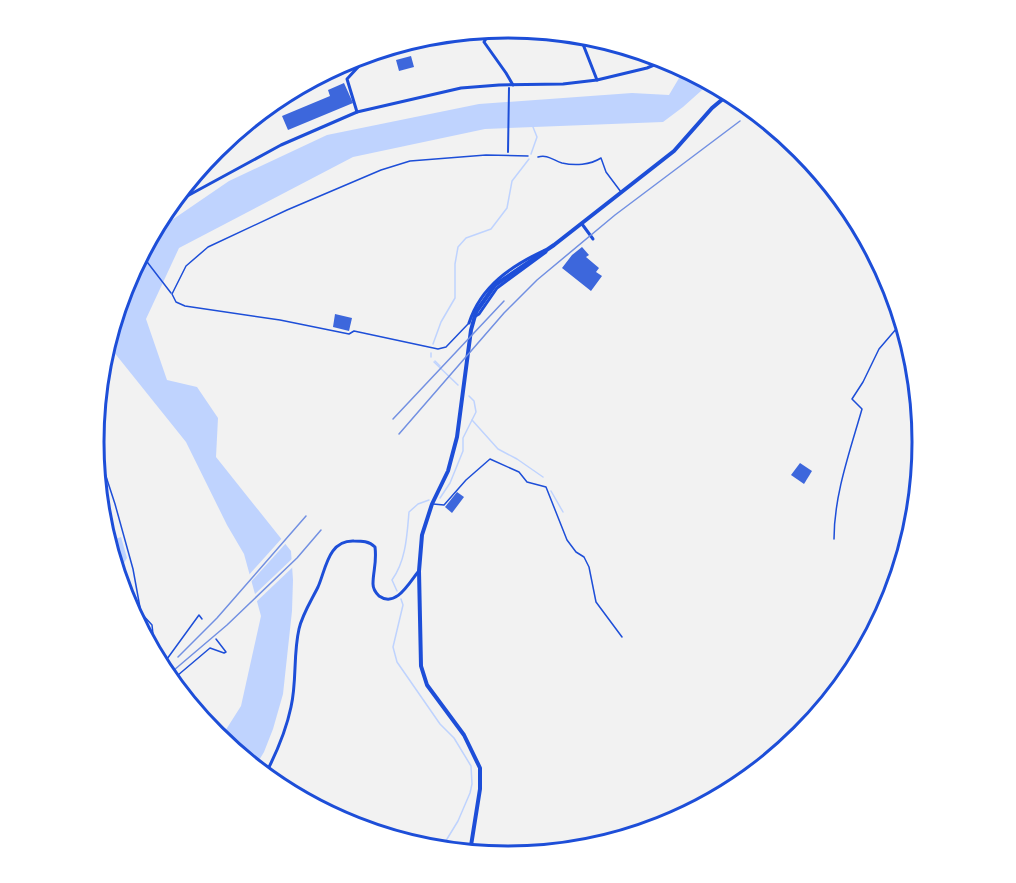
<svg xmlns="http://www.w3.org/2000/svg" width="1016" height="883" viewBox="0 0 1016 883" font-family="Merriweather,serif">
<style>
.water{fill:#bfd3fe}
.pier{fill:#f2f2f2}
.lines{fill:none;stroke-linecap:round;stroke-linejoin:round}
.stream{stroke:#bfd3fe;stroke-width:1.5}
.building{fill:#3d67dc}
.path{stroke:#1d4ed8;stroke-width:1.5}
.service{stroke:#1d4ed8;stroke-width:1.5}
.pedestrian{stroke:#1d4ed8;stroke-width:2}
.minor{stroke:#1d4ed8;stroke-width:3}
.tertiary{stroke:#1d4ed8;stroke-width:3}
.secondary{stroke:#1d4ed8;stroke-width:4}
.rail{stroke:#7290e2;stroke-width:1.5}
.rim{fill:none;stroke:#1d4ed8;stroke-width:3}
</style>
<rect width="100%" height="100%" fill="#f2f2f2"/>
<g class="water">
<path d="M685,68L711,82L683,107L663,122L485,129L353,157L179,248L146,319L167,380L197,387L218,418L216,457L291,551L293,580L292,611L283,694L273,729L264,752L255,767L220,739L241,706L261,616L244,554L227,525L186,442L113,351V324L125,283L150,235L229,181L327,135L479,104L632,93L669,95Z"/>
<path d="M121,537L127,558L124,563L116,567L108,542Z"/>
</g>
<g class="pier">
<path d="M283,537L287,542L249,584L247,577Z"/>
<path d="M294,557L295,565L255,603L253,596Z"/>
</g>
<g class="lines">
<g class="stream">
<path d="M531,154L537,137L533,127"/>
<path d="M433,344L441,322L455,298V264L458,247L466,238L491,229L507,208L512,181L529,159"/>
<path d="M431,357V353"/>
<path d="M435,361L440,366"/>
<path d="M434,362L458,385"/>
<path d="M472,420L498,449L517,459L543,477"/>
<path d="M551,491L563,512"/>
<path d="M440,498L450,483L463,451V438L476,412L474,401L469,396"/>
<path d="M397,591L392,580C406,561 407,535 409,512L418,504L429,500"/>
<path d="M401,599L403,605L393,647L397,662L440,724L454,738L471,766L472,784L470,793L458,821L447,839L439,849"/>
</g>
</g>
<g class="building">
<path d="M411,56L414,67L399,71L396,60Z"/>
<path d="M344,83L353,103L288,130L282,116L330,96L328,90Z"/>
<path d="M582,247L589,255L586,257L599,268L596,272L602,276L591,291L562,268L572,255Z"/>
<path d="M335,314L352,318L349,331L333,327Z"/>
<path d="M800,463L812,471L804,484L791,475Z"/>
<path d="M457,492L464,497L452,513L445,507Z"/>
</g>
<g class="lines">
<g class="path">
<path d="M834,539C834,495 850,451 862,409L852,399L863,382L879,349L897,328L899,310"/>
<path d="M167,659L199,615L202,619"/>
<path d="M171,681L210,648L224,653L226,652L216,639"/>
</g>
<g class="service">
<path d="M538,157C547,154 553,160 562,163C575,166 590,165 601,158L606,172L621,192"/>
<path d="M141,254L171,293"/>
<path d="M468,324L446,347L438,349L354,331L349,334L280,320L185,306L176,302L172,294L186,266L208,247L287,210L381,170L410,161L486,155L528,156"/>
<path d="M94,451L101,461L115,504L133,569L141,613L152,625L155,653L165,663"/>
<path d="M433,504L444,505L466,480L490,459L519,472L527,482L546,487L567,540L576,552L584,557L589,567L596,602L622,637"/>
</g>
<path class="pedestrian" d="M508,152L509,88"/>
<g class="minor">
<path d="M490,29L491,30L484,42L506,73L513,85"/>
<path d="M579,34L597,80"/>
<path d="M357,112L347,79L372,52"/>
<path d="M167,207L281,145L357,112L461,88L499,85L563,84L597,80L647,68L668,59"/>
<path d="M582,224L593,239"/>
<path d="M474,317L479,314L497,288L546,252"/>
<path d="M469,323C481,286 511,266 545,250"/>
</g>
<path class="tertiary" d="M265,775C276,754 286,731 291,707C297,681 293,655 299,629C302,615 311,601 318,587C326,569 328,540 354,541C362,541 369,541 375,547C377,563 373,571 373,584C373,589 376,593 379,596C396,608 409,583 418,572"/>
<path class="secondary" d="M470,852L480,789V768L464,735L427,685L421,666L419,571L422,535L432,504L448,471L457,437L471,330L476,312L495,285L554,245L674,151L712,108L730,93"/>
<g class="rail">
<path d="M393,419L504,301"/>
<path d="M399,434L504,313L537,280L615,215L740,121"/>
<path d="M178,657L217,618L306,516"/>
<path d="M167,676L227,625L297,558L321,530"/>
</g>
</g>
<path d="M0 0H1016V883H0ZM104 442a404 404 0 1 1 808 0a404 404 0 1 1-808 0Z" fill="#fff" fill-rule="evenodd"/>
<path class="rim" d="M104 442a404 404 0 1 1 808 0a404 404 0 1 1-808 0Z"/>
</svg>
